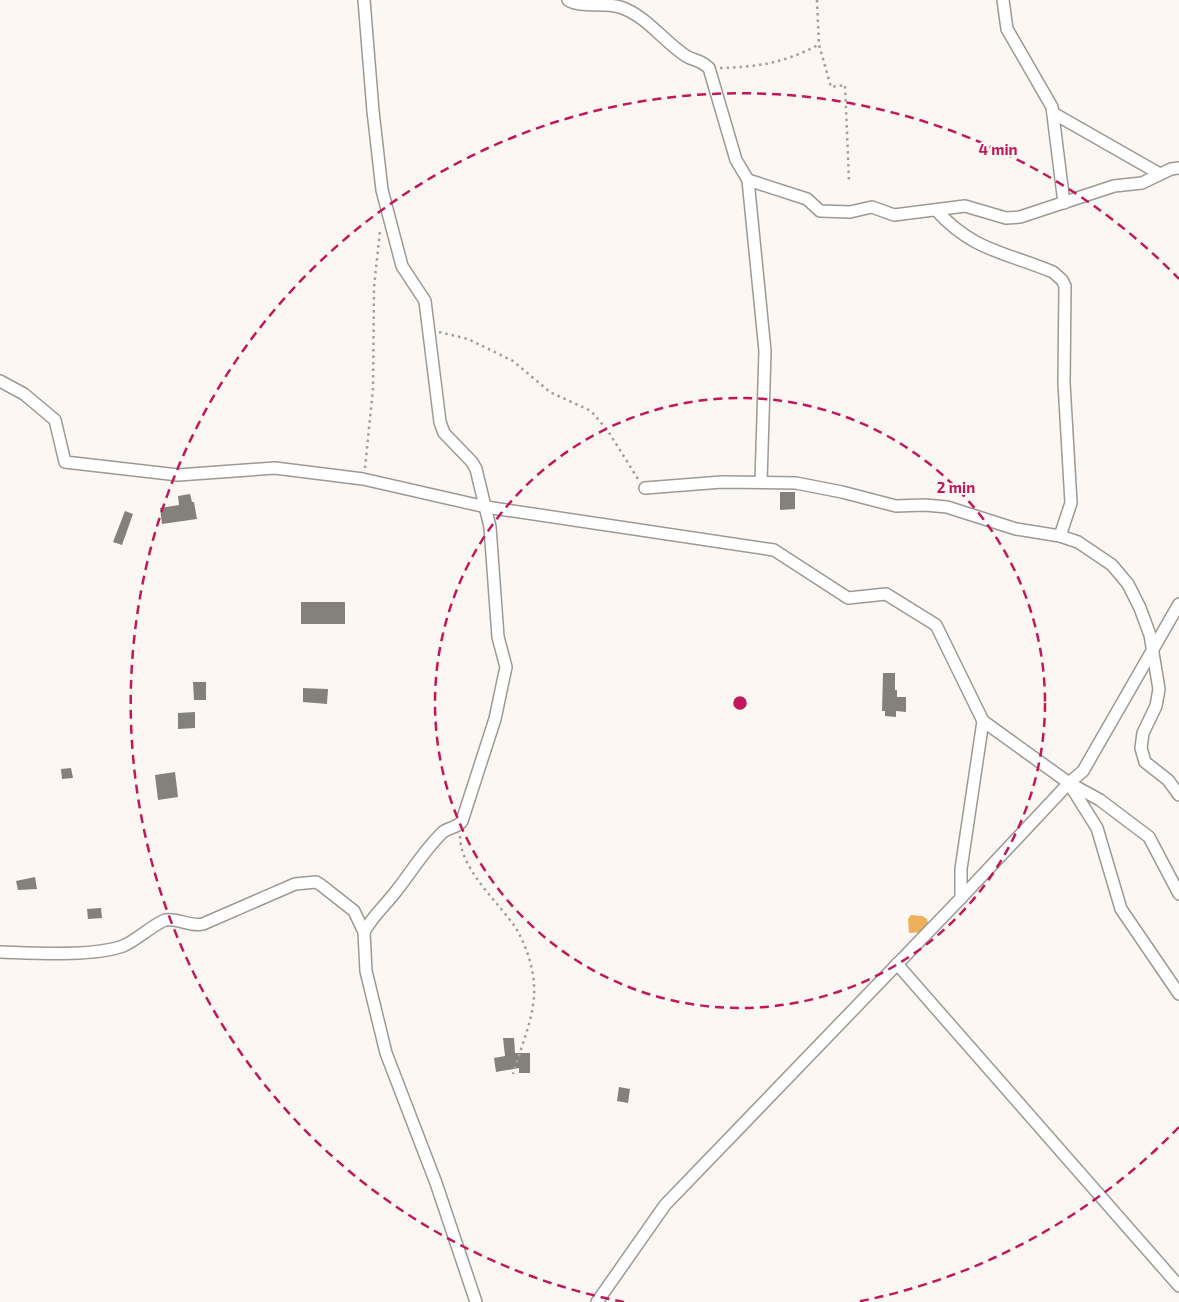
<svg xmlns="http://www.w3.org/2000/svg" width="1179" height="1302" viewBox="0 0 1179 1302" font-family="'Exo 2',sans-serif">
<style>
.water{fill:#edb05b}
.building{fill:#84807b}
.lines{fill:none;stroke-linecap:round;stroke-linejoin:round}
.minor-casing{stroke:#9d9994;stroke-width:14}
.path{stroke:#a39f9b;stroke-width:2.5;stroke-dasharray:2.5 4;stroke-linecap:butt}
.minor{stroke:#fff;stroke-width:11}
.ring{fill:none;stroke:#c2185b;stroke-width:2.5;stroke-dasharray:9 6}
.centre{fill:#c2185b;stroke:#fcf7f2;stroke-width:2.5}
.ring-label{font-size:15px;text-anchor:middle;font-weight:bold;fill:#c2185b;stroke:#fcf7f2;stroke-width:4;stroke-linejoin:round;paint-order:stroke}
</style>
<rect width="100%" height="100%" fill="#fcf7f2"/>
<path class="water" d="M911,915L922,916L927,919L929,927L926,932L909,933L908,919Z"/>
<g class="building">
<path d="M780,492H795V509L780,510Z"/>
<path d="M190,494L192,502H194L197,519L162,524L160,508L179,505L178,496Z"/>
<path d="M125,511L133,514L122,545L113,542Z"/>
<rect x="301" y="602" width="44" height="22"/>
<path d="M883,673H895V690H897V697H906V712L896,711V717L885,716V711H882Z"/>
<path d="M193,682H206V700H194Z"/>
<path d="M303,688L328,689L327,704L303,702Z"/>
<path d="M195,712V728L178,729V713Z"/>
<path d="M71,768L73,778L62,779L61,769Z"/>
<path d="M175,772L178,797L158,800L155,775Z"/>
<path d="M35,877L37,889L18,890L16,881Z"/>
<path d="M101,908L102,918L88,919L87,909Z"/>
<path d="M503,1038H514L515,1053H530V1073H519V1068L496,1072L494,1058L505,1056Z"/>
<path d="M619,1087L630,1089L628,1103L617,1101Z"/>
</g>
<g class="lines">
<defs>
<g id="minor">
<path d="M568,0C581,8 603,2 620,7C647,16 663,41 686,56C696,62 698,58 709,68L736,160L748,180L765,351L761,482"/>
<path d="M1003,0L1007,29L1052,107L1064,203"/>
<path d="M1053,113L1160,174"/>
<path d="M748,180L807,199L820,211L850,212L872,207L894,215L965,206L1006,218L1020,217L1114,186L1142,183L1171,169L1179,168"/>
<path d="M936,210C973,251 1005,252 1053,272L1062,280L1065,286L1064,383L1071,503L1060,536"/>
<path d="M0,381L24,394L55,420L65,462L178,475L275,468L363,479L486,507L774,550L848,598L886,594L936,625L983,721L1069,783L1100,800L1149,837L1179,894"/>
<path d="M645,488L722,482L796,483L842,492L896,506L925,505L947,507L1016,529L1060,536L1078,542L1112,565L1128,584L1140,608L1150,635L1159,689L1156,706L1143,733L1141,748L1145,762L1168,780L1179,795"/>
<path d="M1070,785L1097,828L1121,909L1179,994"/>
<path d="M961,898V869L983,721"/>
<path d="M364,932C374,914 385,906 397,890C412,871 425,849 443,832C449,827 458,828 462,821L495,719L506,667L498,637L490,527L476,469L472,462L444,433L440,422L425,301L402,266L382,190L373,111L364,0"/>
<path d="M0,952C33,953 92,957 123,946C136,941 156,922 166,920C179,918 190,927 203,924L295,884L316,882L321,885L354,911L364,932L366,971L386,1053L436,1183L476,1302"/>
<path d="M897,964L1179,1286"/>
<path d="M597,1302L665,1205L961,898L1069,783L1083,771L1179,604"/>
</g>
</defs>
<use href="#minor" class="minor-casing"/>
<g class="path">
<path d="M817,0L819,45L831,87L845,85L849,181"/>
<path d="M720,68C758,67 784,63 818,45"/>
<path d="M439,332L468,339L513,361L550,392L591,411L608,431L638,479"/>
<path d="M365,468L373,389L374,287L380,231"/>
<path d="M460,836C460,870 500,903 517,930C526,946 533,966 534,985C536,1014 521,1046 513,1074"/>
</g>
<use href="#minor" class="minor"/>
</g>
<g class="ring">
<circle cx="740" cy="703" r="305"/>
<path d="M1179 1127A610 610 0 0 1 856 1302M624 1302A610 610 0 1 1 1179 279"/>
</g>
<circle cx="740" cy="703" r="8" class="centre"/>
<g class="ring-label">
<text x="998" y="155">4 min</text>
<text x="956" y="493">2 min</text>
</g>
</svg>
